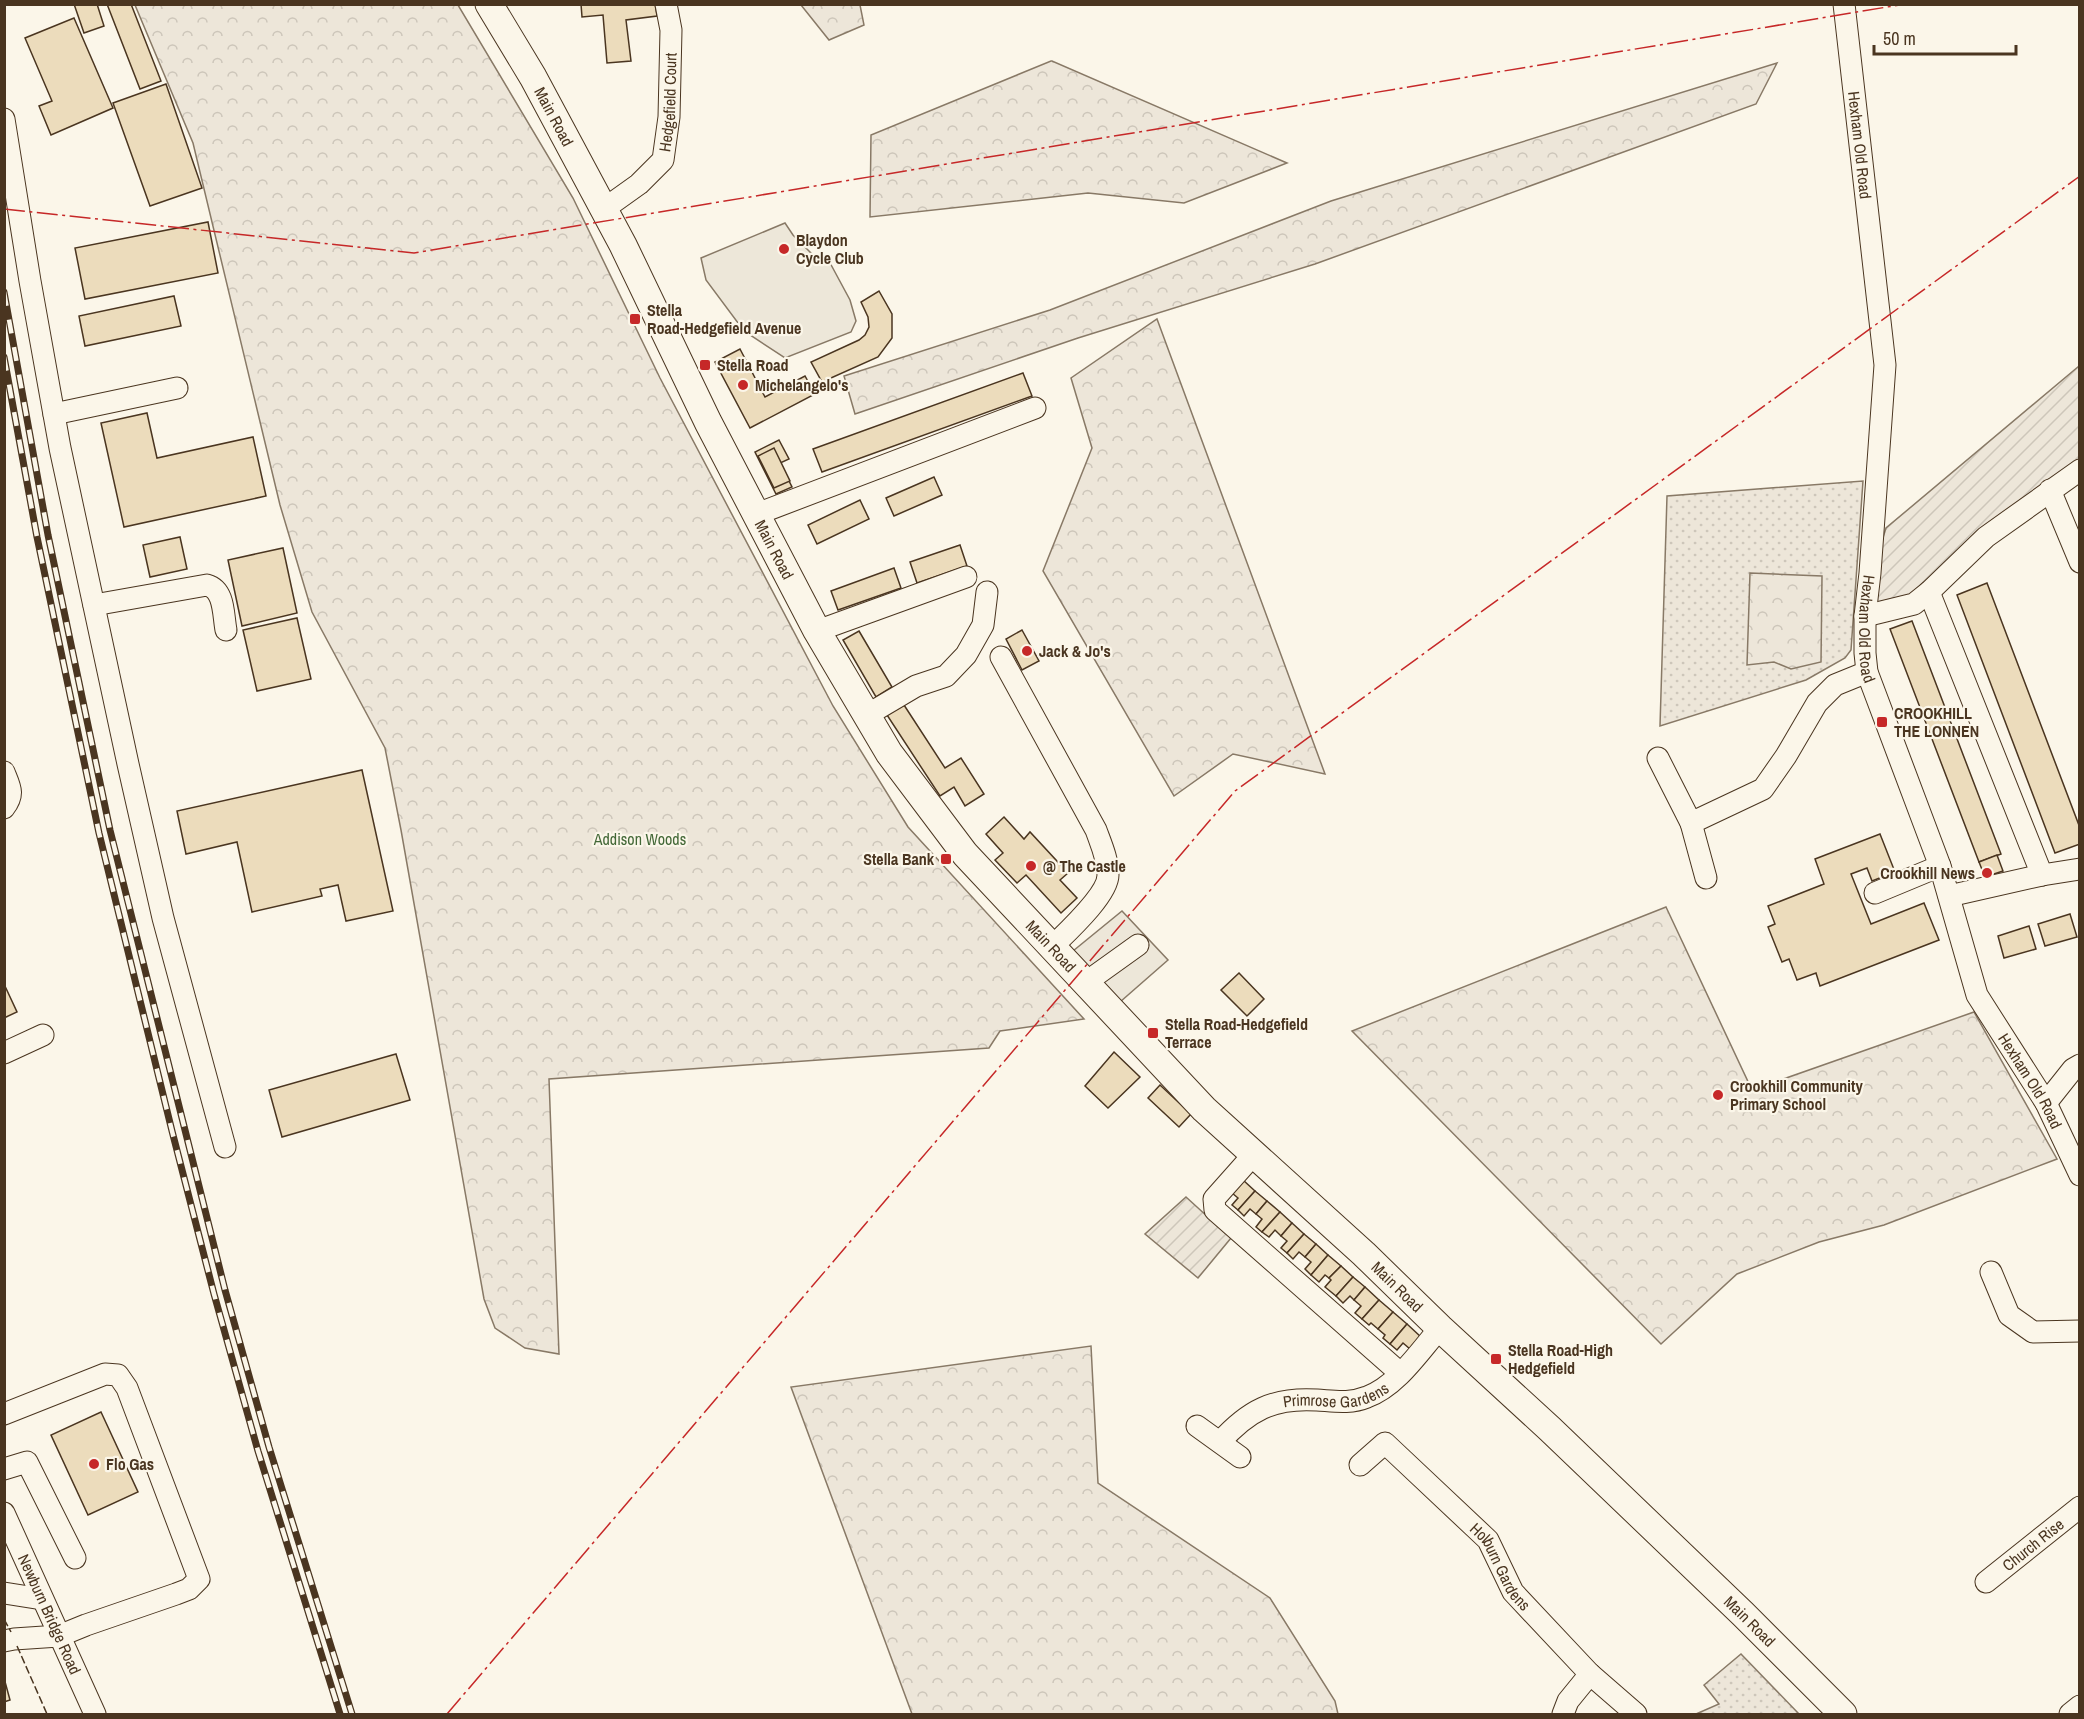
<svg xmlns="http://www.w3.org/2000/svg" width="2084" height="1719" viewBox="0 0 2084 1719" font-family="'Archivo Narrow',sans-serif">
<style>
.grass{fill:url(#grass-dots);stroke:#887966;stroke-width:1.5}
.forest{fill:url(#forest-crowns);stroke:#887966;stroke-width:1.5}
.garden{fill:url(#garden-furrows);stroke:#887966;stroke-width:1.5}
.parking{fill:#ede7d9;stroke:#887966;stroke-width:1.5}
.building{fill:#ecdcbc;stroke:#4a3520;stroke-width:1.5}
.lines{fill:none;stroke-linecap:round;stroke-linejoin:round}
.minor-casing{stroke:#4a3520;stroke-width:23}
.major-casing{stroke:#4a3520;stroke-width:29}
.minor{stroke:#fbf6e9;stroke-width:21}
.major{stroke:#fbf6e9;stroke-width:27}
.rail-casing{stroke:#4a3520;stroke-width:7}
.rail{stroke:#fbf6e9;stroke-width:4.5;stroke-dasharray:14;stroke-linecap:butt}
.fence{stroke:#4a3520;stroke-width:1.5;stroke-dasharray:8 3;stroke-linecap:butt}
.power{stroke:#c62828;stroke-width:1.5;stroke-dasharray:21 4.5 3 4.5;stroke-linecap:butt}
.poi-dot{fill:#c62828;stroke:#fbf6e9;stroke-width:2}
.labels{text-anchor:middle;stroke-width:4.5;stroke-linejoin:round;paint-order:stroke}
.street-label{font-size:16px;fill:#4a3520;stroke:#fbf6e9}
.poi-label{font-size:16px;font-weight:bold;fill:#4a3520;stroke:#fbf6e9;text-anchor:start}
.park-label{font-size:16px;fill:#436837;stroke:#fbf6e9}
</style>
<defs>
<pattern id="grass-dots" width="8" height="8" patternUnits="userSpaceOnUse" patternTransform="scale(1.5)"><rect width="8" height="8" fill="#ede6d9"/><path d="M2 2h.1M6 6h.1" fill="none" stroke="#cdc6ba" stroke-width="1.8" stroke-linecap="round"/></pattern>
<pattern id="forest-crowns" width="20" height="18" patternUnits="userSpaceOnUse" patternTransform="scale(1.5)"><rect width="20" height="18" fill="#ede6d9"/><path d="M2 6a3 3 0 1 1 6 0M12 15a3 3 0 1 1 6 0" fill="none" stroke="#cdc6ba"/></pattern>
<pattern id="garden-furrows" width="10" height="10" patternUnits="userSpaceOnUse" patternTransform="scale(1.5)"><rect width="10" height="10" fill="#ede6d9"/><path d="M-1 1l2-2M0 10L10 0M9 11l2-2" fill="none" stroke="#cdc6ba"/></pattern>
</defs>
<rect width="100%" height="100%" fill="#fbf6e9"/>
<g class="grass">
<path d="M1863,481L1851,650L1845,658L1806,680L1660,726L1667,496Z"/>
<path d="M1741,1654L1799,1714H1696L1719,1704L1704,1685Z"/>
</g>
<g class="forest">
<path d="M135,5H458L573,198L660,378L833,706L908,827L1084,1019L1000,1031L989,1048L549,1079L559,1354L525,1348L495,1328L484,1299L401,830L385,748L312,612L280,505L193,143Z"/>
<path d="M801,5H860L864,25L829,40Z"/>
<path d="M1051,61H1052L1287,163L1184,203L1088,193L870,217L871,135Z"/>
<path d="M1777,63L1756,104L1315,264L1078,338L855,414L844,376L1050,310L1331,201Z"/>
<path d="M1157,319L1325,774L1233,754L1174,796L1043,571L1092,448L1071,378Z"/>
<path d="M1750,573L1822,576L1821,662L1791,669L1774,662L1747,665Z"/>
<path d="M1666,907L1752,1090L1974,1012L2057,1159L1884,1225L1819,1242L1737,1274L1661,1344L1352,1031Z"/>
<path d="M1091,1346L1098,1483L1270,1598L1335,1701L1338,1714H912L791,1387Z"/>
</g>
<g class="garden">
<path d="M2079,366V464L1925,590L1869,613L1873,570L1886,528Z"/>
<path d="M1186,1197L1231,1238L1198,1278L1145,1234Z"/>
</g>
<g class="parking">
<path d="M785,223L793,235L814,256L829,261L850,300L856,321L851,332L785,358L744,331L706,280L701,258Z"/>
<path d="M1122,911L1168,960L1120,1002L1073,951Z"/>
</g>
<g class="building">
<path d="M74,4H97L104,26L84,33Z"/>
<path d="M107,4H131L161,81L140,89Z"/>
<path d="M581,4H655L657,16L626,20L631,61L607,63L603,15L582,17Z"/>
<path d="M74,18L113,108L51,135L39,106L52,101L25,38Z"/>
<path d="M166,84L202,188L150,206L113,103Z"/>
<path d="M208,222L218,273L85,299L75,248Z"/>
<path d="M879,291L892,314V338L878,357L822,382L811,362L859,340L865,335L869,327L868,317L861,302Z"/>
<path d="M174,296L181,326L85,346L79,316Z"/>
<path d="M740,349L765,397L805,376L815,394L750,428L715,362Z"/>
<path d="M1023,373L1032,396L822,472L813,449Z"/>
<path d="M147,413L157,458L253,437L266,496L124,527L101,423Z"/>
<path d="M779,440L789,459L780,463L792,487L776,494L755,452Z"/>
<path d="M774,448L790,481L774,488L758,456Z"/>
<path d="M934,477L942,495L894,516L886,498Z"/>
<path d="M860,500L869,519L817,544L808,525Z"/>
<path d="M180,537L187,569L150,577L143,545Z"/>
<path d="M960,545L967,566L917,583L910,562Z"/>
<path d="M283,548L297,613L242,626L228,560Z"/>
<path d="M894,568L901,588L838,610L831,591Z"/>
<path d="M1987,583L2080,828V844L2055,853L1957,595Z"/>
<path d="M297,618L311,679L257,691L243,630Z"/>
<path d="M1912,621L2001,854L1979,862L1890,629Z"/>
<path d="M1022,630L1039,661L1022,670L1006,639Z"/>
<path d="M859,631L892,687L876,697L843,640Z"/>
<path d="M904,705L945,768L961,758L984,794L965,806L954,787L940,796L887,715Z"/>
<path d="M362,770L393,911L346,921L338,885L320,889L322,896L252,912L237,842L186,854L177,811Z"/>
<path d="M1004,817L1024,839L1030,832L1068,873L1060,880L1077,898L1061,913L1026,875L1017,883L995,860L1003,853L986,834Z"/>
<path d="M1880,834L1895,872L1872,881L1867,868L1851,874L1871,924L1924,903L1939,940L1820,986L1816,973L1797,980L1789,959L1782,962L1768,927L1775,924L1768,906L1824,884L1815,859Z"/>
<path d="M1997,855L2003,871L1985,877L1979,862Z"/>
<path d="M2070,914L2077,937L2045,946L2038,924Z"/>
<path d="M2029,926L2036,949L2004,958L1998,936Z"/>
<path d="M1239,973L1264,999L1247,1016L1221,990Z"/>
<path d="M4,984L17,1012L4,1018Z"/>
<path d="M1114,1052L1140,1077L1108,1108L1085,1086Z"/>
<path d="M396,1054L410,1100L282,1137L269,1090Z"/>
<path d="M1160,1085L1191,1114L1179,1127L1148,1098Z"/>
<path d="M1243,1180L1255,1191L1238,1210L1232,1205L1238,1198L1232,1193Z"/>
<path d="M1255,1191L1267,1201L1256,1214L1250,1209L1244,1216L1238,1210Z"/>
<path d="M1267,1201L1280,1212L1262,1232L1256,1227L1262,1219L1256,1214Z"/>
<path d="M1280,1212L1292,1223L1281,1236L1275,1230L1269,1237L1262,1232Z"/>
<path d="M1292,1223L1304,1234L1287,1253L1281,1248L1287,1241L1281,1236Z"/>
<path d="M1304,1234L1316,1244L1305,1257L1299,1252L1293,1259L1287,1253Z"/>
<path d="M1316,1244L1328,1255L1311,1275L1305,1269L1311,1262L1305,1257Z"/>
<path d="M1328,1255L1341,1266L1329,1278L1325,1275L1319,1282L1311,1275Z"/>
<path d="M1341,1266L1353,1277L1336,1296L1325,1287L1331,1280L1329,1278Z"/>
<path d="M1353,1277L1365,1287L1354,1300L1350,1296L1343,1303L1336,1296Z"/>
<path d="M1365,1287L1379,1300L1362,1319L1355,1313L1361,1306L1354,1300Z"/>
<path d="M1379,1300L1393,1312L1378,1329L1371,1323L1369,1325L1362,1319Z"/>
<path d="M1393,1312L1407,1324L1390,1344L1383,1338L1385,1335L1378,1329Z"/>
<path d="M1407,1324L1421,1337L1410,1349L1403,1343L1397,1350L1390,1344Z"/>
<path d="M101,1412L138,1492L88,1515L51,1435Z"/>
<path d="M4,1678L10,1700L4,1702Z"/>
</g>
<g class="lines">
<defs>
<g id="minor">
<path id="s1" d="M1844,4L1885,365L1870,573L1865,616V653L1867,672L1940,866L1977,995L2046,1103L2080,1175"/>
<path d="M4,119L30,281L60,448L128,764L163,918L225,1147"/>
<path id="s2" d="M604,209L639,184L663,160L669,117L671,30L666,4"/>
<path d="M54,414L177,388"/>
<path d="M2050,490L2080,562"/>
<path d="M757,514L1035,408"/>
<path d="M1929,592L2042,875"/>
<path d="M94,605L207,585C225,590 223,615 226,630"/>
<path d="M1865,616L1914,604L1929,592L1986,537L2080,470"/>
<path d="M817,631L966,577"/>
<path d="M1001,657L1096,830C1101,844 1108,859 1108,875C1108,895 1066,933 1052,947"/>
<path d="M867,715L916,686L946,676L966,655L983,625L987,592"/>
<path d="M1658,758L1691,823L1763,789L1786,756L1817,703L1835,685L1867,672"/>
<path d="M4,772C10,787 15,794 4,808"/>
<path d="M1691,823L1706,878"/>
<path d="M1875,893L1940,866"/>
<path d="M1949,896L2042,875L2080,869"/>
<path d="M1085,983L1138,945"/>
<path d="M4,1053L43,1035"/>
<path d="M2046,1103L2073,1069L2080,1065"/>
<path d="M1254,1154L1214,1199L1215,1210L1400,1373"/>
<path d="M1991,1272L2009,1315L2033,1332L2080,1331"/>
<path d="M4,1414L105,1374L118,1375L127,1388L199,1579L189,1589L176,1594L86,1625L59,1636L14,1639L4,1641"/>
<path d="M1197,1426L1240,1457"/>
<path id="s3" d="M1220,1442C1248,1411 1273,1397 1317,1400C1334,1401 1350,1404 1367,1397C1397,1386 1419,1352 1440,1328"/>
<path id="s4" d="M1360,1465L1385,1443L1488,1540L1513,1592L1590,1674L1636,1714"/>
<path d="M4,1469L27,1462L75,1558"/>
<path id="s5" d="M4,1513L95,1714"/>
<path id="s6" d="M1986,1582L2080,1507"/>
<path d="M4,1593L42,1599"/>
<path d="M1563,1714L1568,1701L1590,1674"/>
<path d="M2070,1714L2080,1706"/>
</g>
<g id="major">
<path id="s7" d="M489,4L533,77L623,245L708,422L817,631L889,753L965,854L1204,1109L1364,1254L1440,1328L1550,1429L1743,1614L1843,1714"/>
</g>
</defs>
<use href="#minor" class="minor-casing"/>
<use href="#major" class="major-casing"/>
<use href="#minor" class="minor"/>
<use href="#major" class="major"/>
<defs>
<g id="rail">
<path d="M4,292L48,535L110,830L225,1290L269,1447L352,1714"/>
<path d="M4,357L37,537L99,833L172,1131L214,1294L258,1451L340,1714"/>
</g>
</defs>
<use href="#rail" class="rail-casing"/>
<use href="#rail" class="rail"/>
<g class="fence">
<path d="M4,1619L11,1632"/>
<path d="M17,1646L47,1714"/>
</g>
<g class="power">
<path d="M4,209L414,253L1905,4"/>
<path d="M447,1714L1235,791L2080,176"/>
</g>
</g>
<g class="poi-dot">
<circle cx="784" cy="249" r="6"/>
<rect x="629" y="313" width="12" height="12" rx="3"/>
<rect x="699" y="359" width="12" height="12" rx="3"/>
<circle cx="743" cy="385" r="6"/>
<circle cx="1027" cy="651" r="6"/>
<rect x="1876" y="716" width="12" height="12" rx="3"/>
<rect x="940" y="853" width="12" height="12" rx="3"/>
<circle cx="1031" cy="866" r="6"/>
<circle cx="1987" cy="873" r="6"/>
<rect x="1147" y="1027" width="12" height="12" rx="3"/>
<circle cx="1718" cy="1095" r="6"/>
<rect x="1490" y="1353" width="12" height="12" rx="3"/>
<circle cx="94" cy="1464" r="6"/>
</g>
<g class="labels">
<g class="street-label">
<text dy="6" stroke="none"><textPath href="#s2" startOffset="135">Hedgefield Court</textPath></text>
<text dy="6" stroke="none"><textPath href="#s7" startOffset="130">Main Road</textPath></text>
<text dy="6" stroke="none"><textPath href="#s1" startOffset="142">Hexham Old Road</textPath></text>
<text dy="6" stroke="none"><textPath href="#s7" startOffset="616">Main Road</textPath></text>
<text dy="6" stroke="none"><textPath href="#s1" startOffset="628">Hexham Old Road</textPath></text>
<text dy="6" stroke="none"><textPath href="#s7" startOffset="1102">Main Road</textPath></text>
<text dy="6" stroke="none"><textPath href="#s1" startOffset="1114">Hexham Old Road</textPath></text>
<text dy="6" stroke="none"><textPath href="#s7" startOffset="1588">Main Road</textPath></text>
<text dy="6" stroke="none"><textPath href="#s3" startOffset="130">Primrose Gardens</textPath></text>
<text dy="6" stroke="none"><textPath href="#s6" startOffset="60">Church Rise</textPath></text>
<text dy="6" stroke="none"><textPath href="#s4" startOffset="204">Holburn Gardens</textPath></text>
<text dy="6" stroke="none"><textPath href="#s5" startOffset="111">Newburn Bridge Road</textPath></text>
<text dy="6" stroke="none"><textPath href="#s7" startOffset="2074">Main Road</textPath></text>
</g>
<g class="poi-label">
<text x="796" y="246">Blaydon<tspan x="796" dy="18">Cycle Club</tspan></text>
<text x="647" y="316">Stella<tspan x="647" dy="18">Road-Hedgefield Avenue</tspan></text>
<text x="717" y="371">Stella Road</text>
<text x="755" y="391">Michelangelo's</text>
<text x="1039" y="657">Jack &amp; Jo's</text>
<text x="1894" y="719">CROOKHILL<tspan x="1894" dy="18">THE LONNEN</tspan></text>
<text x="934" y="865" text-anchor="end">Stella Bank</text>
<text x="1043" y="872">@ The Castle</text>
<text x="1975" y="879" text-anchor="end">Crookhill News</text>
<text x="1165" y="1030">Stella Road-Hedgefield<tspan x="1165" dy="18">Terrace</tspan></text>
<text x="1730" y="1092">Crookhill Community<tspan x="1730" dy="18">Primary School</tspan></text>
<text x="1508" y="1356">Stella Road-High<tspan x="1508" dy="18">Hedgefield</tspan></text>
<text x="106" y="1470">Flo Gas</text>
</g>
<g class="park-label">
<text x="640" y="845">Addison Woods</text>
</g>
</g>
<rect width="2084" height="1719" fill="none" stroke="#4a3520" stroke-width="12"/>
<path d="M1874 45v9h142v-9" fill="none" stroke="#4a3520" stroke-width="3"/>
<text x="1883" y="45" font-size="18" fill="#4a3520" stroke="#fbf6e9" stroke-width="4.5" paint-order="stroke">50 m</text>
</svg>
